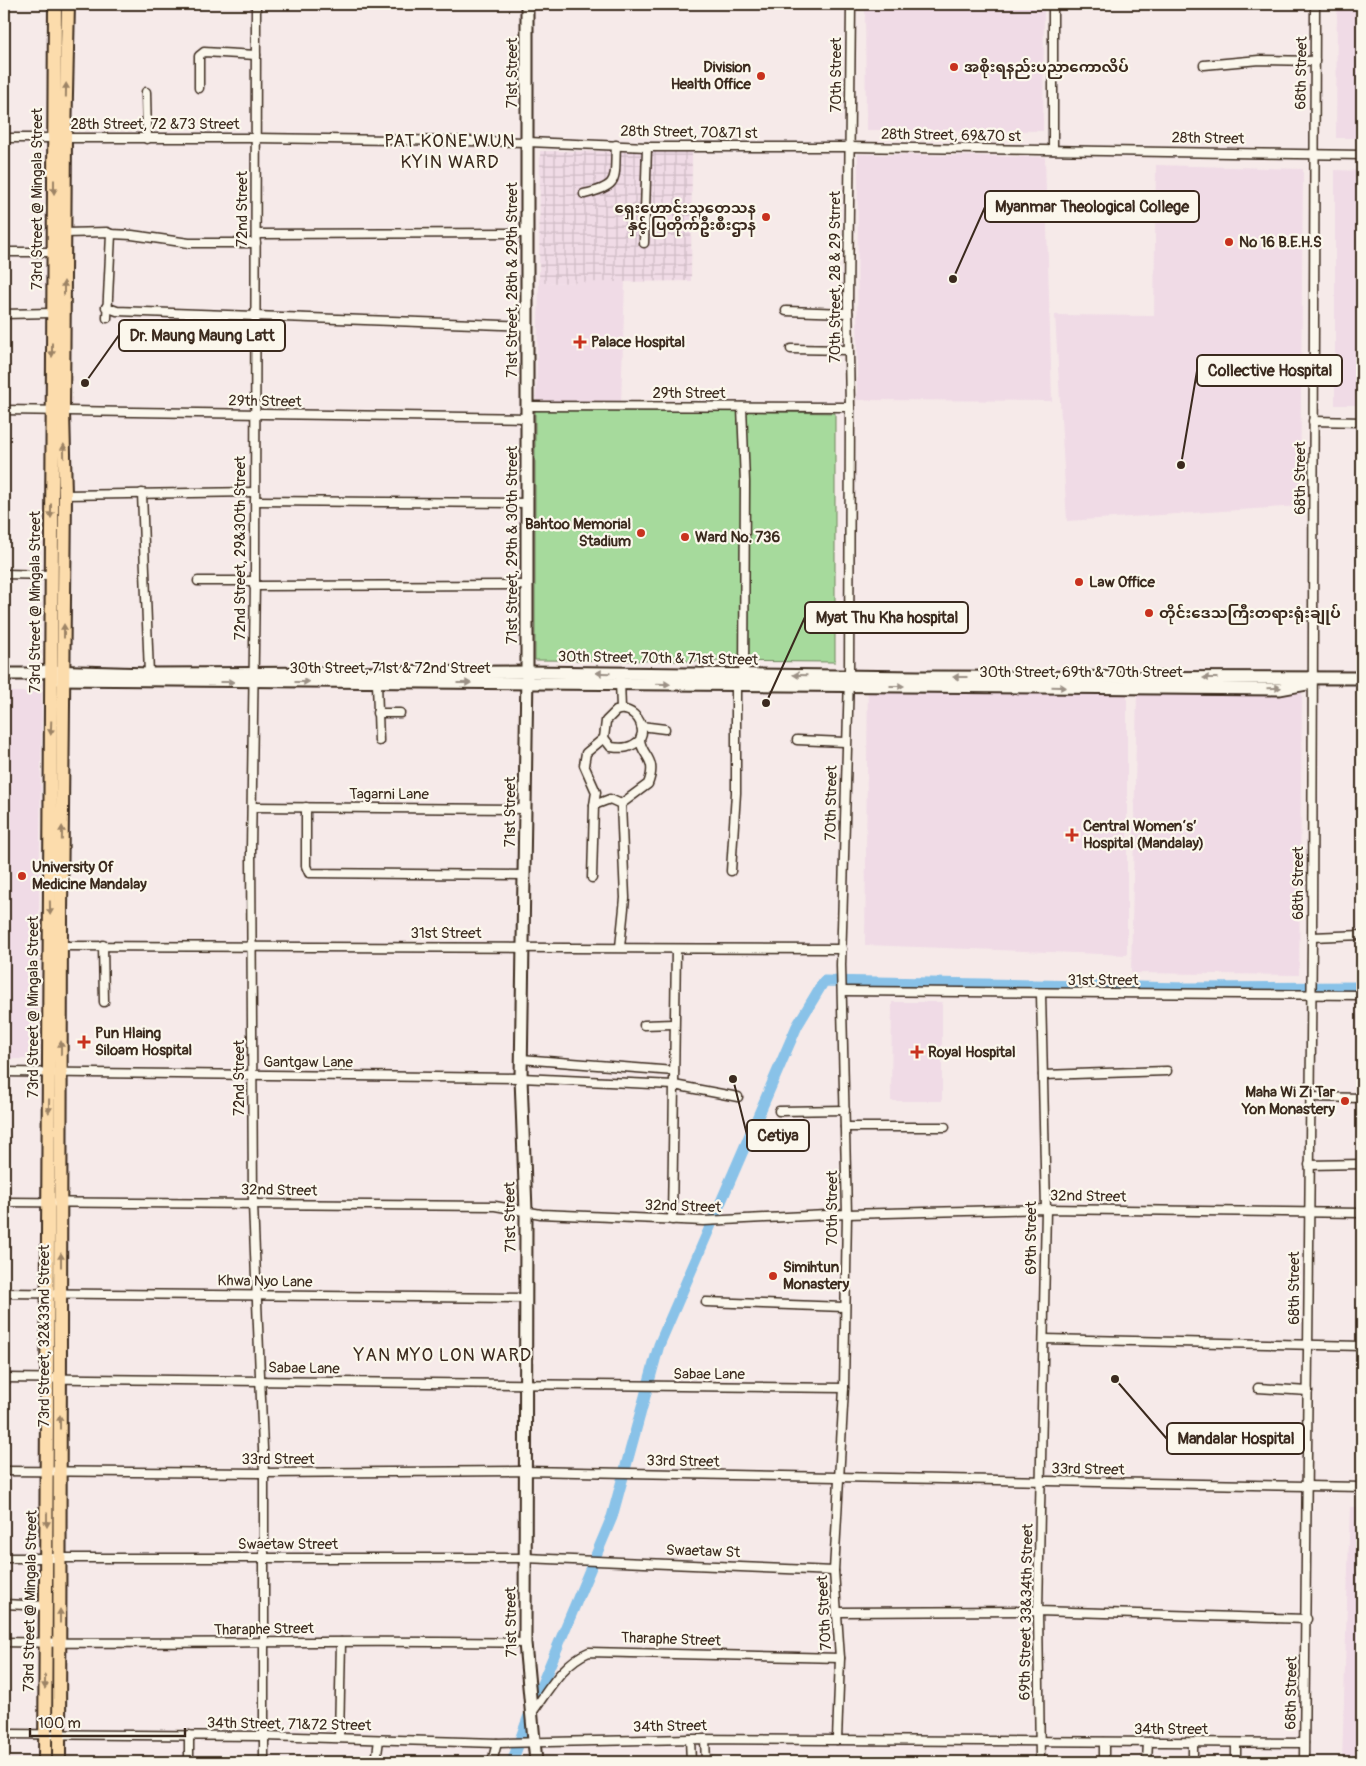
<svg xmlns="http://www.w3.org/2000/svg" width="1366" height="1766" viewBox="0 0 1366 1766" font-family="Pangolin,'Noto Sans Myanmar',sans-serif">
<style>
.built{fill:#f0dbe6}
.industrial{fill:url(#industrial-grid)}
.pitch{fill:#a6da9c;stroke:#70825d}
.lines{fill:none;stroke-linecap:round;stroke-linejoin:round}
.canal{stroke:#89c2e8;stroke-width:11}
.street-casing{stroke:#3b2a1e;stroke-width:11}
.secondary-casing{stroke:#3b2a1e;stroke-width:15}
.primary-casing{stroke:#3b2a1e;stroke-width:16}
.street{stroke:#fbf7ec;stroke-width:8}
.secondary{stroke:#fbf7ec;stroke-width:11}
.primary{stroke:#fcdcac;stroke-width:12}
.oneway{fill:#9c8365}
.oneway2{fill:#9b9085}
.poi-dot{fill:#c8321e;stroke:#fbf7ec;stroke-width:2}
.labels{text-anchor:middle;stroke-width:4.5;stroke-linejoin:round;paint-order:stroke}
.poi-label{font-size:15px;font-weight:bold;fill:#3b2a1e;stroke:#fbf7ec;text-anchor:start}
.street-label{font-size:15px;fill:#3b2a1e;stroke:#fbf7ec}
.quarter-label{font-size:18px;letter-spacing:1px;fill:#3b2a1e;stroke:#fbf7ec}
.leader{fill:none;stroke:#3b2a1e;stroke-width:2}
.callout-dot{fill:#3b2a1e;stroke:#fbf7ec;stroke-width:2}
.callout{fill:#fbf7ec;stroke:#3b2a1e;stroke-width:2}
.callout-label{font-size:16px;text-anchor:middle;font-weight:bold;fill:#3b2a1e}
</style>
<defs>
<pattern id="industrial-grid" width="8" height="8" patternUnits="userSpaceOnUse" patternTransform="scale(1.25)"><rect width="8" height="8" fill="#f0dbe6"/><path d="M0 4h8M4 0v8" fill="none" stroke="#cfbcc5"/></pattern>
</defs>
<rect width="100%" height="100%" fill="#f6eae9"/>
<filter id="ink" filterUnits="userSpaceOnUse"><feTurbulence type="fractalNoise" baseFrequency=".02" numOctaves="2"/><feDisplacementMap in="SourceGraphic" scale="10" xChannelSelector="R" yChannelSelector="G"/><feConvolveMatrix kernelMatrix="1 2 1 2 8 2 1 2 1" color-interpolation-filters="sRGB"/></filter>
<g filter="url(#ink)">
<g class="built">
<path d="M865,4H1044L1043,131L866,130Z"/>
<path d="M1337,4H1362V138H1336Z"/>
<path d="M858,154L1045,157L1052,401L857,400Z"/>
<path d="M1156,165L1303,169L1300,506L1067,521L1055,315L1154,316Z"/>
<path d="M1335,170L1362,171V405H1335Z"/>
<path d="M625,281L621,404L536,401L539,283Z"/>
<path d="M1127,677V955L865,945L868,678Z"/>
<path d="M1302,691L1299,975L1131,973L1137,692Z"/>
<path d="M4,692H42L37,1059H4Z"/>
<path d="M892,1002H942V1101H891Z"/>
<path d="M1350,1507H1362V1762H1342Z"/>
</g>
<path class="industrial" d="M540,151L692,152L691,281L539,283Z"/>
<path class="pitch" d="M535,408L835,413V662L535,660Z"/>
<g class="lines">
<path class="canal" d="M512,1762L531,1710L612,1517L659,1345L797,1026L824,981L1187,988L1362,987"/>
<defs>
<g id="street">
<path d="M256,4L255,581L251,850L253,1204L264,1473V1762"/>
<path d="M1204,65L1259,60L1315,61"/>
<path d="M199,88V56L204,52L256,55"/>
<path d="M146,92L147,139"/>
<path d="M4,138H256L528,142L647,147H850L1362,155"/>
<path d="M1053,150V4"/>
<path d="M584,194C621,186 614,179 616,145"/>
<path d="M65,233L107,232L111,234L132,235L189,243H256"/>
<path d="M256,234L527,233"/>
<path d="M644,243L647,147"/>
<path d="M4,252H54"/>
<path d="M106,307L117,311L527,326"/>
<path d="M786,311L848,313"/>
<path d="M4,314L52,313"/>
<path d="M107,318L111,234"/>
<path d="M791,349L848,350"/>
<path d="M527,406L850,407"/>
<path d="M742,407L745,482L744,680"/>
<path d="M4,410L527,418"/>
<path d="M1313,421L1362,422"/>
<path d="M142,493L149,674"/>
<path d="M65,495L254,492"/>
<path d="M255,501L527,503"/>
<path d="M4,574L51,575"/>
<path d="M198,581H255"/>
<path d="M254,586L526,585"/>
<path d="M620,680L621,709"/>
<path d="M377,683L379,741"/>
<path d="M377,713H400"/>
<path d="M641,726L665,729"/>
<path d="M604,738L586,753L584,765L596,792L594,805L610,799L621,804L625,898L620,947"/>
<path d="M797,740L845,742"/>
<path d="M621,804L648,784C658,758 642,757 640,740C640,737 642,735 642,732C642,718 629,706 616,711L606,721L604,738L611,747C623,749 631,748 640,740"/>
<path d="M252,807L526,809"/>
<path d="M306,807V866L309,873L525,875"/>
<path d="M731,871L736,793V685"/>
<path d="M592,878L594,805"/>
<path d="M1312,937L1362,935"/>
<path d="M103,945L104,1002"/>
<path d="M59,946L842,949"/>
<path d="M843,991L1362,995"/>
<path d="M644,1025L673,1024"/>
<path d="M521,1059L674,1071"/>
<path d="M4,1072L521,1078L674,1085L738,1097"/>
<path d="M1043,1075L1167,1071"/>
<path d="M1310,1097L1362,1098"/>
<path d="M779,1111L845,1110"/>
<path d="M845,1127H945"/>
<path d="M1309,1165L1362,1164"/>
<path d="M4,1202L495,1206L541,1214L704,1221L847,1214L1046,1209L1362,1213"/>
<path d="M672,1220L676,949"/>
<path d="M4,1293L525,1298"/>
<path d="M706,1302L844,1307"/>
<path d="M1044,1339L1362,1346"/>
<path d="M4,1378L844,1388"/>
<path d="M1258,1388L1308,1391"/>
<path d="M4,1471L264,1473L525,1471L1362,1487"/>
<path d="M4,1558H525L834,1571"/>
<path d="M4,1604L46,1606"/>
<path d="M837,1612L1038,1611L1307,1619"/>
<path d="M4,1642C178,1645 351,1639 525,1643"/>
<path d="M531,1714C548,1691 562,1663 589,1652L840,1658"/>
<path d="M4,1734L264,1736L497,1743L690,1739L1304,1743"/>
<path d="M339,1738L341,1642"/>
<path d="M690,1739L691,1762"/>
<path d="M705,1739L706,1762"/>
<path d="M837,1740L840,1658L834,1571L844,1388L847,1214L841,965L849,676L850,407L848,302L851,4"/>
<path d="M1104,1742V1762"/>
<path d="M1193,1743V1762"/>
<path d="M189,1762V1735"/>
<path d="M376,1762L379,1740"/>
<path d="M492,1762L497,1743"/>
<path d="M1040,1762L1038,1611L1046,1209L1041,994"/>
<path d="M1147,1762L1148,1742"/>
<path d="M1236,1762V1743"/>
<path d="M1304,1762L1312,937L1315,4"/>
</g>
<g id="secondary">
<path d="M527,4V672L521,1078L526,1211L525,1643L536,1762"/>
<path d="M4,674H36L45,671L149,674L527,672L918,677L1362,678"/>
<path d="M56,679L1280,689L1307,684"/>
</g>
<g id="primary">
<path d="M45,1762L55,4"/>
<path d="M59,1762L61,914L65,495L63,412L65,138L68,4"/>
</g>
</defs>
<use href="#street" class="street-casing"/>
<use href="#secondary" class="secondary-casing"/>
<use href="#primary" class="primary-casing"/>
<use href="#street" class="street"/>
<use href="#secondary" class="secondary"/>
<use href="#primary" class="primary"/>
</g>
<defs><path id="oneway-solid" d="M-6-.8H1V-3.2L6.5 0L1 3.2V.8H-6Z" transform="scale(1.25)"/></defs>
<g class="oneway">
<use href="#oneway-solid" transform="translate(66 90) rotate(-89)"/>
<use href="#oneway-solid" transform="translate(54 187) rotate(90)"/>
<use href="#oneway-solid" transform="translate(64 288) rotate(-90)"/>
<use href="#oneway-solid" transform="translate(52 350) rotate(90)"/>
<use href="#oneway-solid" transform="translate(64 451) rotate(-91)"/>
<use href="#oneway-solid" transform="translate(51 511) rotate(90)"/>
<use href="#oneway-solid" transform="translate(64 631) rotate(-90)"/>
<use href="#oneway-solid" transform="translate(51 728) rotate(92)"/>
<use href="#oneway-solid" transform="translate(62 833) rotate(-89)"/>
<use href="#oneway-solid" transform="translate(50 908) rotate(89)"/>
<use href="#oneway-solid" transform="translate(61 1048) rotate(-90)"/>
<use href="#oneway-solid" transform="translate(49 1106) rotate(91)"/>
<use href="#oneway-solid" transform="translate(61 1260) rotate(-90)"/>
<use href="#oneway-solid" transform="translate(60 1422) rotate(-90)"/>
<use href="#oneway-solid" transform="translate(47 1520) rotate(90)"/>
<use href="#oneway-solid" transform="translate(60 1616) rotate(-90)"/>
<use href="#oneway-solid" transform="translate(45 1682) rotate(91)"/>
</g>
<g class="oneway2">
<use href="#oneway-solid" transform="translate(603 673) rotate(-179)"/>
<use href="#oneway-solid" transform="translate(800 675) rotate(-179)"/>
<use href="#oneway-solid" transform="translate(960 677) rotate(180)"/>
<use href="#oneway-solid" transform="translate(1210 678) rotate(-180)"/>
<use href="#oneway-solid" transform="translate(227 682)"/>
<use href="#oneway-solid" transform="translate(302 682)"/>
<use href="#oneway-solid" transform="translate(464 683)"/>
<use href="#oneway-solid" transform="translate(663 684) rotate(1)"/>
<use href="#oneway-solid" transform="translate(897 686)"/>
<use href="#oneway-solid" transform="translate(1059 687) rotate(1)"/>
<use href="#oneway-solid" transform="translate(1274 688) rotate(-2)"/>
</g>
</g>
<g class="poi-dot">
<circle cx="954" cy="67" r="5"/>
<circle cx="761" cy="76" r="5"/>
<circle cx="766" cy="217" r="5"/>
<circle cx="1229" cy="242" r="5"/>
<path d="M577.5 334.5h5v5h5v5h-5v5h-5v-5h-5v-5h5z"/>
<circle cx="641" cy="533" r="5"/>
<circle cx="685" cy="537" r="5"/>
<circle cx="1079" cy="582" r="5"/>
<circle cx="1149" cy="613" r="5"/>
<path d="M1069.5 827.5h5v5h5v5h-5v5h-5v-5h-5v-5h5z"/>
<circle cx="22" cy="876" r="5"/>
<path d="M81.5 1034.5h5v5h5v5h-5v5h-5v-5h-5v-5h5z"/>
<path d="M914.5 1044.5h5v5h5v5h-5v5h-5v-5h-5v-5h5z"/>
<circle cx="1345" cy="1101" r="5"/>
<circle cx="773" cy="1276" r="5"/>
</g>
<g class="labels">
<g class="poi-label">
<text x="751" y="72" text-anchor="end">Division<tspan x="751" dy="17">Health Office</tspan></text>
<text x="964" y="72">အစိုးရနည်းပညာကောလိပ်</text>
<text x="756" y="213" text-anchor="end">ရှေးဟောင်းသုတေသန<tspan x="756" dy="17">နှင့် ပြတိုက်ဦးစီးဌာန</tspan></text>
<text x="1239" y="247">No 16 B.E.H.S</text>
<text x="591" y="347">Palace Hospital</text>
<text x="631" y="529" text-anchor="end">Bahtoo Memorial<tspan x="631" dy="17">Stadium</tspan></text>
<text x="695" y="542">Ward No. 736</text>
<text x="1089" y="587">Law Office</text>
<text x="1159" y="618">တိုင်းဒေသကြီးတရားရုံးချုပ်</text>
<text x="1083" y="831">Central Women‘s’<tspan x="1083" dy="17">Hospital (Mandalay)</tspan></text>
<text x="32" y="872">University Of<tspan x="32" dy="17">Medicine Mandalay</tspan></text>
<text x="95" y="1038">Pun Hlaing<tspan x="95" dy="17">Siloam Hospital</tspan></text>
<text x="928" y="1057">Royal Hospital</text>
<text x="1335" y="1097" text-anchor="end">Maha Wi Zi Tar<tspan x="1335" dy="17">Yon Monastery</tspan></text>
<text x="783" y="1272">Simihtun<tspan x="783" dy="17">Monastery</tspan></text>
</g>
<g class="street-label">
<text transform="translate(512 73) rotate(-90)" y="5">71st Street</text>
<text transform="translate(1301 73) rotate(-89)" y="5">68th Street</text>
<text transform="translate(836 75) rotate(-90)" y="5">70th Street</text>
<text x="155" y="129">28th Street, 72 &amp;73 Street</text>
<text transform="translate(689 132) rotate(1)" y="5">28th Street, 70&amp;71 st</text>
<text transform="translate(951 135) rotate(1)" y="5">28th Street, 69&amp;70 st</text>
<text transform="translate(1208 138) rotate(1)" y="5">28th Street</text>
<text transform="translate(37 199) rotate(-90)" y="5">73rd Street @ Mingala Street</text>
<text transform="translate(242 209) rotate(-90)" y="5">72nd Street</text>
<text transform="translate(835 277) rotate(-90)" y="5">70th Street, 28 &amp; 29 Strret</text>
<text transform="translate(512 280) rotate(-90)" y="5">71st Street, 28th &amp; 29th Street</text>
<text x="689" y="398">29th Street</text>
<text transform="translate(265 401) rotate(1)" y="5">29th Street</text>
<text transform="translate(1300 478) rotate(-90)" y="5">68th Street</text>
<text transform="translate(512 545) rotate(-90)" y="5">71st Street, 29th &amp; 30th Street</text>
<text transform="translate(240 548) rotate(-90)" y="5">72nd Street, 29&amp;30th Street</text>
<text transform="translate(35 602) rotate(-90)" y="5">73rd Street @ Mingala Street</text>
<text transform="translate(658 658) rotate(1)" y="5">30th Street, 70th &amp; 71st Street</text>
<text x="390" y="673">30th Street, 71st &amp; 72nd Street</text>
<text x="1081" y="677">30th Street, 69th &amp; 70th Street</text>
<text x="389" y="799">Tagarni Lane</text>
<text transform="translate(831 803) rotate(-89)" y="5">70th Street</text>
<text transform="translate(510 812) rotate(-90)" y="5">71st Street</text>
<text transform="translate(1298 883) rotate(-90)" y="5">68th Street</text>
<text x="446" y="938">31st Street</text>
<text x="1103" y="985">31st Street</text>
<text transform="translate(33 1007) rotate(-90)" y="5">73rd Street @ Mingala Street</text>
<text x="308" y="1067">Gantgaw Lane</text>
<text transform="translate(239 1078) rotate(-90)" y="5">72nd Street</text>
<text transform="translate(279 1190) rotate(1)" y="5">32nd Street</text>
<text transform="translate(1088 1196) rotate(1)" y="5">32nd Street</text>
<text transform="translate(683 1206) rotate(2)" y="5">32nd Street</text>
<text transform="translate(832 1208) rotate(-90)" y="5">70th Street</text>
<text transform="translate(510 1217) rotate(-91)" y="5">71st Street</text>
<text transform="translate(1031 1238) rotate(-90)" y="5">69th Street</text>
<text transform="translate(265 1281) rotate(1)" y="5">Khwa Nyo Lane</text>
<text transform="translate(1294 1288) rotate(-90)" y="5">68th Street</text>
<text transform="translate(44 1336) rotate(-90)" y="5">73rd Street, 32&amp;33nd Street</text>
<text transform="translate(304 1368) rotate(1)" y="5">Sabae Lane</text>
<text x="709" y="1379">Sabae Lane</text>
<text x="278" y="1464">33rd Street</text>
<text transform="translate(683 1461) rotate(1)" y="5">33rd Street</text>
<text transform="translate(1088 1469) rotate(1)" y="5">33rd Street</text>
<text x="288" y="1549">Swaetaw Street</text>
<text transform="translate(703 1551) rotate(2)" y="5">Swaetaw St</text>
<text transform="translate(30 1601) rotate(-89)" y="5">73rd Street @ Mingala Street</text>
<text transform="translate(1026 1612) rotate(-89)" y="5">69th Street 33&amp;34th Street</text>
<text transform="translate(824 1613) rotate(-93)" y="5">70th Street</text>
<text transform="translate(511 1622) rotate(-91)" y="5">71st Street</text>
<text transform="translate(264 1629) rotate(-1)" y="5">Tharaphe Street</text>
<text transform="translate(671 1639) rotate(2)" y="5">Tharaphe Street</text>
<text transform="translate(1291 1693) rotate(-89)" y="5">68th Street</text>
<text transform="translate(289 1724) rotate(1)" y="5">34th Street, 71&amp;72 Street</text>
<text transform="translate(670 1726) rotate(-1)" y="5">34th Street</text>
<text x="1171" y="1734">34th Street</text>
</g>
<g class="quarter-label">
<text x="450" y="147">PAT KONE WUN<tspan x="450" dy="21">KYIN WARD</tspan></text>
<text x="443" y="1361">YAN MYO LON WARD</text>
</g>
</g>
<path class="leader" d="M953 279L985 207M85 383L119 335M1181 465L1197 371M766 703L805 617M733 1079L747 1135M1115 1379L1167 1439"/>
<g class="callout-dot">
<circle cx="953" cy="279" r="5"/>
<circle cx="85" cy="383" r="5"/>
<circle cx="1181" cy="465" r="5"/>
<circle cx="766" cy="703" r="5"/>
<circle cx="733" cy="1079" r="5"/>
<circle cx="1115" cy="1379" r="5"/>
</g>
<g class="callout">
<rect x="985" y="191" width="214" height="31" rx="5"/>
<rect x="119" y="320" width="166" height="31" rx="5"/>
<rect x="1197" y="355" width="145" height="31" rx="5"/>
<rect x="805" y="602" width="163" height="31" rx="5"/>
<rect x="747" y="1120" width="62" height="31" rx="5"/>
<rect x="1167" y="1423" width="137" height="31" rx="5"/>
</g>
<g class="callout-label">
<text x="1092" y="212">Myanmar Theological College</text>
<text x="202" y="341">Dr. Maung Maung Latt</text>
<text x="1270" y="376">Collective Hospital</text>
<text x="887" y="623">Myat Thu Kha hospital</text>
<text x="778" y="1141">Cetiya</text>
<text x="1236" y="1444">Mandalar Hospital</text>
</g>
<rect width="1366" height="1766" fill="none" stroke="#fbf7ec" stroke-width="20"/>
<rect x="10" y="10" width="1346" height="1746" fill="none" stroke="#3b2a1e" stroke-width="2" filter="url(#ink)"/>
<path d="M30 1728v8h155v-8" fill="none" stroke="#3b2a1e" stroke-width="2.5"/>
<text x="38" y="1728" font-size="15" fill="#3b2a1e" stroke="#fbf7ec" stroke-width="4" paint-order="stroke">100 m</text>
</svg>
